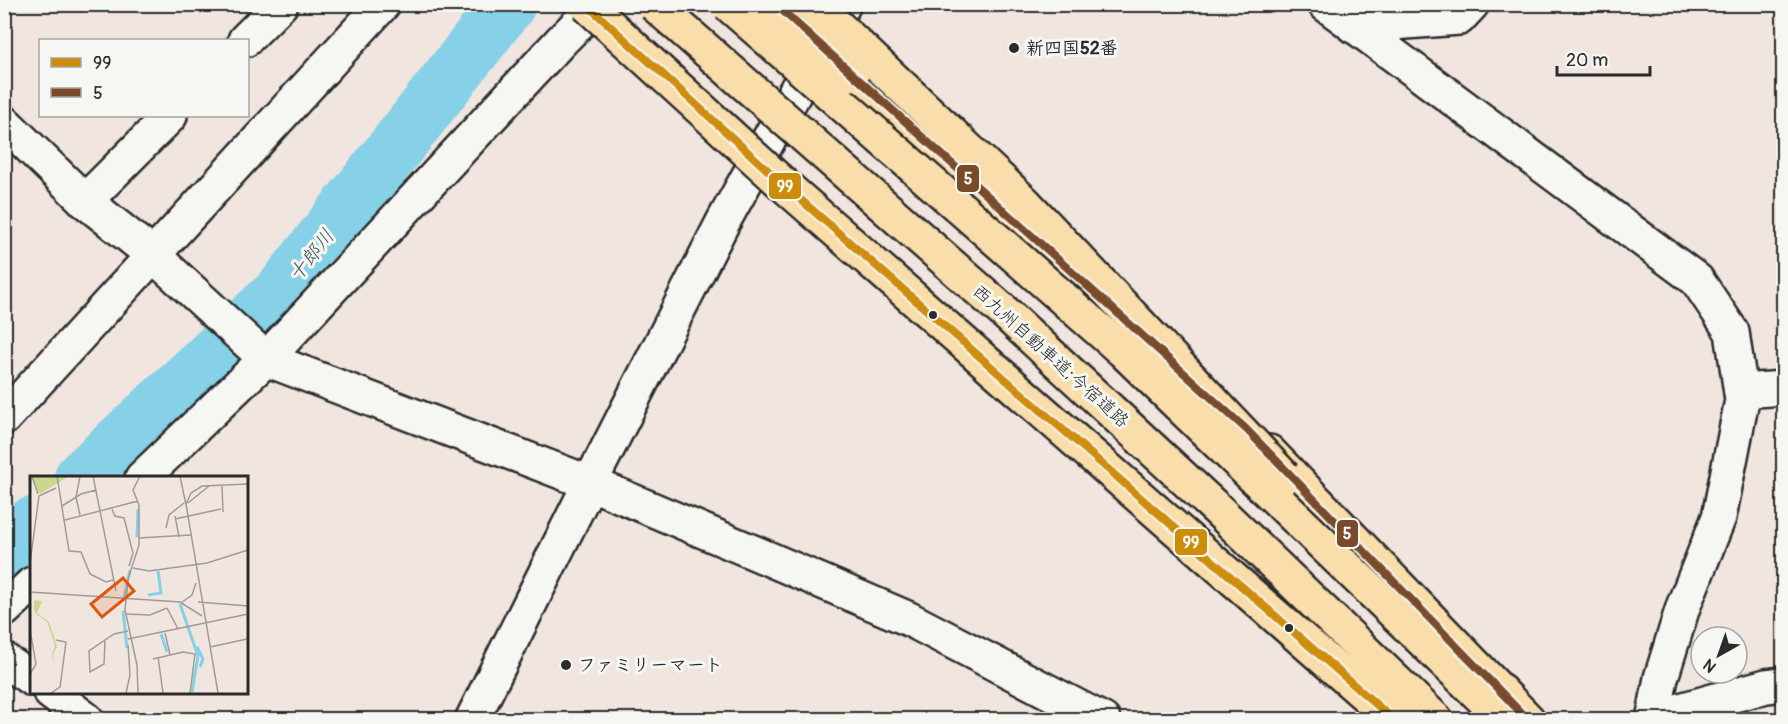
<svg xmlns="http://www.w3.org/2000/svg" width="1788" height="724" viewBox="0 0 1788 724" font-family="Pangolin,'Klee One',sans-serif">
<style>
.lines{fill:none;stroke-linecap:round;stroke-linejoin:round}
.river{stroke:#86d1e7;stroke-width:56}
.minor-casing{stroke:#2b2b2b;stroke-width:38}
.tertiary-casing{stroke:#2b2b2b;stroke-width:38}
.trunk-casing{stroke:#2b2b2b;stroke-width:38}
.motorway-casing{stroke:#2b2b2b;stroke-width:38}
.minor{stroke:#f6f6f2;stroke-width:33}
.tertiary{stroke:#f6f6f2;stroke-width:33}
.trunk{stroke:#f9ddab;stroke-width:33}
.motorway{stroke:#f9ddab;stroke-width:33}
.trunk-bridge-casing{stroke:#2b2b2b;stroke-width:38;stroke-linecap:butt}
.motorway-bridge-casing{stroke:#2b2b2b;stroke-width:38;stroke-linecap:butt}
.trunk-bridge{stroke:#f9ddab;stroke-width:33}
.motorway-bridge{stroke:#f9ddab;stroke-width:33}
.bus-1-casing{stroke:#f6f6f2;stroke-width:12}
.bus-2-casing{stroke:#f6f6f2;stroke-width:12}
.bus-1{stroke:#ce8d09;stroke-width:8}
.bus-2{stroke:#7a4b2a;stroke-width:8}
.poi-dot{fill:#2b2b2b;stroke:#f6f6f2;stroke-width:2}
.labels{text-anchor:middle;stroke-width:6;stroke-linejoin:round;paint-order:stroke}
.poi-label{font-size:18px;font-weight:bold;fill:#2b2b2b;stroke:#f6f6f2;text-anchor:start}
.street-label{font-size:18px;fill:#2b2b2b;stroke:#f6f6f2}
.water-label{font-size:20px;font-style:italic;fill:#42545a;stroke:#f6f6f2}
.inset-river{fill:none;stroke:#86d1e7;stroke-width:3}
.inset-road{fill:none;stroke:#a19b97;stroke-width:1.5}
.view{fill:#df570e;fill-opacity:0.15;stroke:#df570e;stroke-width:3}
.inset-edge{fill:none;stroke:#2b2b2b;stroke-width:3}
.line-badge{stroke:#f6f6f2;stroke-width:2}
.badge-label{font-size:16px;text-anchor:middle;font-weight:bold;fill:#fff}
</style>
<rect width="100%" height="100%" fill="#f0e5df"/>
<filter id="ink" filterUnits="userSpaceOnUse"><feTurbulence type="fractalNoise" baseFrequency=".0167" numOctaves="2"/><feDisplacementMap in="SourceGraphic" scale="12" xChannelSelector="R" yChannelSelector="G"/><feConvolveMatrix kernelMatrix="1 2 1 2 8 2 1 2 1" color-interpolation-filters="sRGB"/></filter>
<g filter="url(#ink)">
<g class="lines">
<g class="river">
<path d="M82,478L282,292L508,4"/>
<path d="M4,549L32,525"/>
</g>
<defs>
<g id="minor">
<path d="M1325,4L1697,280L1732,332L1742,400L1719,517L1683,607L1661,678L1653,720"/>
<path d="M1353,26L1459,18L1472,4"/>
<path d="M245,40L281,4"/>
<path d="M4,122L85,201L153,255L266,359L590,483L767,558L909,619L1103,720"/>
<path d="M85,201L170,116"/>
<path d="M1741,391L1784,388"/>
<path d="M142,478L266,359L562,40L598,4"/>
<path d="M590,483L723,222L844,4"/>
<path d="M4,610L32,584"/>
<path d="M4,660L32,679"/>
<path d="M50,692L87,720"/>
<path d="M1665,720L1677,711L1766,686L1784,684"/>
</g>
<g id="tertiary">
<path d="M4,418L383,4"/>
<path d="M472,720L590,483"/>
</g>
<g id="trunk">
<path d="M852,74L1078,278"/>
<path d="M784,185L1394,720"/>
<path d="M1269,452L1528,720"/>
</g>
<path id="motorway" d="M1001,309L1217,509L1436,720"/>
</defs>
<use href="#minor" class="minor-casing"/>
<use href="#tertiary" class="tertiary-casing"/>
<use href="#trunk" class="trunk-casing"/>
<use href="#motorway" class="motorway-casing"/>
<use href="#minor" class="minor"/>
<use href="#tertiary" class="tertiary"/>
<use href="#trunk" class="trunk"/>
<use href="#motorway" class="motorway"/>
<defs>
<g id="trunk-bridge">
<path d="M586,4L784,185"/>
<path d="M775,4L852,74"/>
</g>
<g id="motorway-bridge">
<path d="M654,4L1001,309"/>
<path d="M728,4L1122,350L1505,720"/>
<path d="M814,4L1025,203L1284,477"/>
</g>
</defs>
<use href="#trunk-bridge" class="trunk-bridge-casing"/>
<use href="#motorway-bridge" class="motorway-bridge-casing"/>
<use href="#trunk-bridge" class="trunk-bridge"/>
<use href="#motorway-bridge" class="motorway-bridge"/>
<defs>
<path id="bus-1" d="M586,4L784,185L1394,720"/>
<path id="bus-2" d="M775,4L1246,429L1528,720"/>
</defs>
<use href="#bus-1" class="bus-1-casing"/>
<use href="#bus-2" class="bus-2-casing"/>
<use href="#bus-1" class="bus-1"/>
<use href="#bus-2" class="bus-2"/>
</g>
</g>
<g class="poi-dot">
<circle cx="1014" cy="48" r="6"/>
<circle cx="933" cy="315" r="5"/>
<circle cx="1289" cy="628" r="5"/>
<circle cx="566" cy="665" r="6"/>
</g>
<g class="labels">
<g class="poi-label">
<text x="1026" y="54">新四国52番</text>
<text x="578" y="671">ファミリーマート</text>
</g>
<g class="street-label">
<text transform="translate(1051 356) rotate(42)" y="6">西九州自動車道;今宿道路</text>
</g>
<g class="water-label">
<text transform="translate(311 255) rotate(-52)" y="7">十郎川</text>
</g>
</g>
<g transform="translate(30 476)">
<rect width="218" height="218" fill="#f0e5df"/>
<path d="M0,0H39L10,18ZM4,124L12,125L7,137L19,146L27,170L23,179L24,190L22,179L25,169L17,146L5,137L4,133Z" fill="#c9d88c"/>
<path class="inset-river" d="M107,61L108,33M118,119L131,117L128,95M94,121L100,94M150,128L168,180L162,216M93,135L97,172M131,158L137,176M167,171L173,183L170,191"/>
<path class="inset-road" d="M2,0L8,18M27,0L39,75L51,76L60,98L76,106L83,104M50,0L46,21L50,39M63,0L86,115M150,0L156,29M192,9L193,36M158,27L179,10M32,30L51,18L66,14M82,33L85,40L94,42L103,77L99,90M145,40L149,61M145,43L191,33M35,44L108,25M136,52L139,39L154,27M108,62L161,59M0,87L9,20L26,12M103,92L119,95L177,87L218,74M0,116L150,126L172,140M168,126L218,130M151,127L162,119L166,107M137,132L148,153M95,138L120,139L137,132M0,154L6,188L0,198M135,157L140,179M98,163L218,138M75,165L74,188L60,196L59,175L84,158L98,155M180,171L217,163M128,181L133,217M123,183L153,176L165,178L160,217M21,217L30,211L36,166L26,164M96,217L100,199L98,169M108,217L107,189L95,134L98,103L109,69V29L103,14L110,0M188,217L156,28L161,17L172,10L218,8"/>
<path class="view" d="M93,102L104,115L72,141L61,128Z"/>
<rect width="218" height="218" class="inset-edge"/>
</g>
<g class="line-badge">
<rect x="956" y="164" width="24" height="29" rx="6" fill="#7a4b2a"/>
<rect x="768" y="172" width="34" height="28" rx="6" fill="#ce8d09"/>
<rect x="1336" y="519" width="23" height="29" rx="6" fill="#7a4b2a"/>
<rect x="1174" y="528" width="34" height="28" rx="6" fill="#ce8d09"/>
</g>
<g class="badge-label">
<text x="968" y="184">5</text>
<text x="785" y="192">99</text>
<text x="1347" y="539">5</text>
<text x="1191" y="548">99</text>
</g>
<rect width="1788" height="724" fill="none" stroke="#f6f6f2" stroke-width="24"/>
<rect x="12" y="12" width="1764" height="700" fill="none" stroke="#2b2b2b" stroke-width="2" filter="url(#ink)"/>
<rect x="39" y="39" width="210" height="78" fill="#f6f6f2" stroke="#a5a5a2" stroke-width="1.5"/>
<rect x="51" y="58" width="30" height="9" fill="#ce8d09" stroke="#a5a5a2" stroke-width="1.5"/>
<text x="93" y="69" font-size="18" fill="#2b2b2b">99</text>
<rect x="51" y="88" width="30" height="9" fill="#7a4b2a" stroke="#a5a5a2" stroke-width="1.5"/>
<text x="93" y="99" font-size="18" fill="#2b2b2b">5</text>
<g transform="translate(1719 655) rotate(220)"><circle r="28" fill="#f6f6f2" stroke="#a5a5a2" stroke-width="1.5"/>
<path d="M0-4.5L10 22L0 15L-10 22Z" fill="#2b2b2b"/>
<text y="-9" font-size="16" font-weight="bold" text-anchor="middle" fill="#2b2b2b">N</text>
</g>
<path d="M1557 66v9h93v-9" fill="none" stroke="#2b2b2b" stroke-width="3"/>
<text x="1566" y="66" font-size="18" fill="#2b2b2b" stroke="#f6f6f2" stroke-width="4.5" paint-order="stroke">20 m</text>
</svg>
